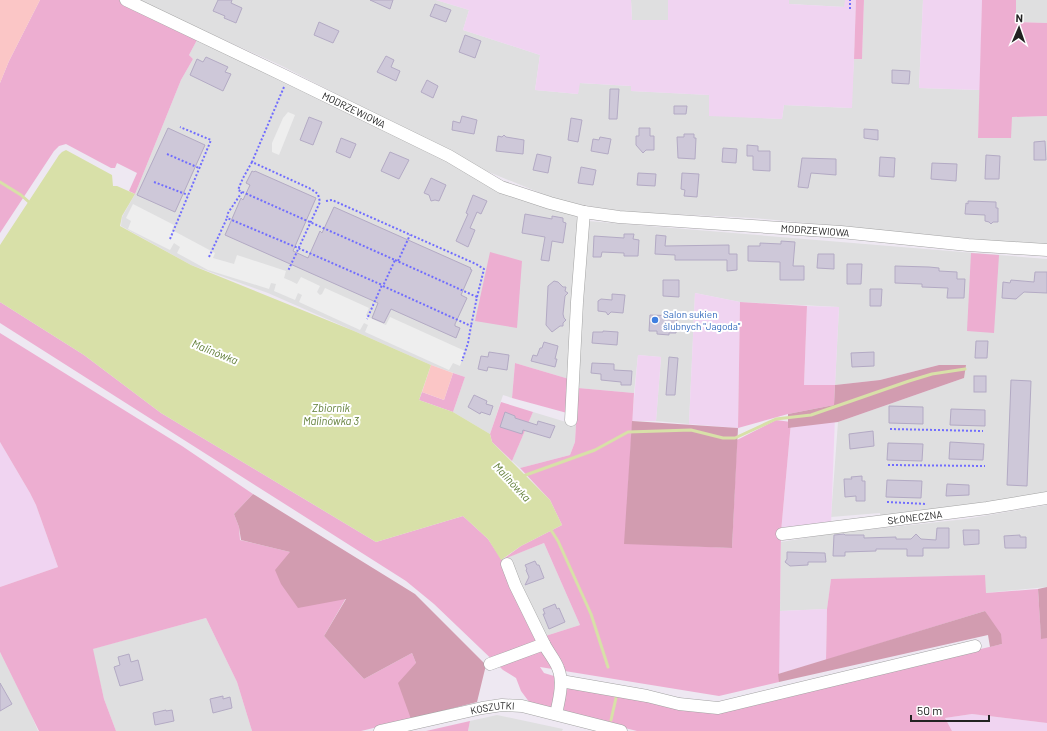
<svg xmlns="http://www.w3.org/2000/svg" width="1047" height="731" viewBox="0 0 1047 731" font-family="Barlow,sans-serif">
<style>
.residential{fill:#dfdfe0}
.farmland{fill:#f0d4f1}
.grass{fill:#edaed1;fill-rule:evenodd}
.forest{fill:#d29cb0}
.park{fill:#fbc6c6}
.parking{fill:#eee}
.water{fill:#d8e0a8}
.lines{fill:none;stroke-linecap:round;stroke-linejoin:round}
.stream{stroke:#d8e0a8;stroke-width:3}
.building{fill:#cec8d9;stroke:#b3aac4}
.minor-casing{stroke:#a3a3a3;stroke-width:13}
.path{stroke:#716dfe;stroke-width:2;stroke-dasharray:2 2;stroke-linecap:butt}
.minor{stroke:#fff;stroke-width:12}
.shop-dot{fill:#3f7fe0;stroke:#fff;stroke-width:1.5}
.labels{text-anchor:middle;stroke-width:4;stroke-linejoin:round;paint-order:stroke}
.street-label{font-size:10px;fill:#222;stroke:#fff}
.shop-label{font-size:10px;fill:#366cbe;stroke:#fff;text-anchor:start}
.water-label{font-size:11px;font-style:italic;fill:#5e7c35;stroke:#fff}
</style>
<rect width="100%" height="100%" fill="#eee8f2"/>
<g class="residential">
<path d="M136,0H436L469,10L463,30L540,55L535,90L578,94L579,83L631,86V91L710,95L709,115L782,119L784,105L851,108L854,59L862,58L864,0H923L919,88L980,90L978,138L1012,117L1047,116V246L753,218L628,212L562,202L484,170L282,66Z"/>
<path d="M631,0H668V20H632Z"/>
<path d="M789,0H845V7L789,4Z"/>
<path d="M1016,0H1047V23L1016,22Z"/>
<path d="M197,40L347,111L465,171L494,190L578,217L569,379L515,363L512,398L503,395L490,434L453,412L465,377L431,365L268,293L191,265L121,226L122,217L135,194L181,80L193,59L189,55Z"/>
<path d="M588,221L1047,259V497L880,520V513L831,517L838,422L964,378L939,365L880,380L835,385L839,307L740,302L695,293L689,424L656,421L661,357L638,355L634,393L578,388Z"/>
<path d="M533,412L576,425L575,442L570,455L520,468L512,461Z"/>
<path d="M1047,505V587L985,593V575L831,580L827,609L780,611L781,542L829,534L966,519Z"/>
<path d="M544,543L580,625L536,639L501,560Z"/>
<path d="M206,618L237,682L252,731H116L104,699L92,649Z"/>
<path d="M0,652L30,712L38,731H0Z"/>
<path d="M497,715L563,729L562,731H468L470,721Z"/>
</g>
<g class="farmland">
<path d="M436,0H631L632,20H668V0H789V4L844,7L845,0H856L854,59L852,108L784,105L782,119L709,116V95L631,91V86L580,83L578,94L535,90L540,55L463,30L469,10Z"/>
<path d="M923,0H982L980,90L919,88Z"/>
<path d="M695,293L740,302L738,428L689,424Z"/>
<path d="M807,306L839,307L835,385H804Z"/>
<path d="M638,355L661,357L656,421H632Z"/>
<path d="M835,416L831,525L781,532L791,422Z"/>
<path d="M0,442L30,493L36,505L58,567L0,587Z"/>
<path d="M827,609L826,660L778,674L780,611Z"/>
<path d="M972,714L1047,723V731H952L945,718Z"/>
</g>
<g class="grass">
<path d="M40,0H119L197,40L189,55L193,59L181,80L135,194L129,191L137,173L117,163L115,168H111L66,144L59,146L54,151L0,233V83L9,61Z"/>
<path d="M856,0H864L862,59H854Z"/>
<path d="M982,0H1016V22L1047,23V116L1012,117L1011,138H978Z"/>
<path d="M490,252L522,261L517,328L475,321Z"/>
<path d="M971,253L999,255L994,333L967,331Z"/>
<path d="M0,302L84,355L161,413L376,542L463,516L488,539L502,560L521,546L562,525L550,500L520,468L570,455L575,442L578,388L634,393L625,543L732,548L737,440L776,420L791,422L781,532L779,682L719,696L540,667L544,673L554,676C557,685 557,701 550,709L530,703L521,691L516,678L503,670L434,604L406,581L0,323ZM544,543L580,625L536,639L502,560Z"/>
<path d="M740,302L807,306L804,385H835L834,405L788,414L738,428Z"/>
<path d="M0,333L182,446L253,494L234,514L239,527L240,540L290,552L346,598L324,636L364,679L412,653L416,663L411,719L361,731H252L237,682L206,618L93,649L104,699L116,731H39L0,652V587L58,567L36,505L30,493L0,442Z"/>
<path d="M515,363L569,379L567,413L512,398Z"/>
<path d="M453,373L465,377L453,412L419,400L422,392L444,400Z"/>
<path d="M501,402L533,412L512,461L492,442L490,434Z"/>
<path d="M985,575L986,593L1038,589L1041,638H1047V723L972,714L945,718L952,731H637L564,713L563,705L566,684L720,710L1002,644L985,611L826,660L827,609L831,579Z"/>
<path d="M470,721L468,731H426Z"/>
</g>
<g class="forest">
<path d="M939,365H966L964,378L838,422L788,428V414L834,405L835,385L880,380Z"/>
<path d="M632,421L738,428L732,548L624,544Z"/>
<path d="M253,494L415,594L486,665L477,702L411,719L398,683L416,663L412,653L364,679L324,636L346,599L298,608L281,584L275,570L290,552L241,540L239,527L234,514Z"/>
<path d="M1047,587V638L1041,639L1038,589Z"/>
<path d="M985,611L1001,634L1002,644L990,647L988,635L779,682L778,674Z"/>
</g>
<g class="park">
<path d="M0,0H40L9,61L0,83Z"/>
<path d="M431,365L453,373L444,400L422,392Z"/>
</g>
<g class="parking">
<path d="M288,112L295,115L279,155L272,152V143L283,118Z"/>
<path d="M133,204L174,225L172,230L215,253L213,258L234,264L237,255L286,271L284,278L291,281L297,284L301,277L320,286L317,292L320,295L322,294L325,288L369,308L366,315L368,317L386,325L390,317L465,351L460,366L453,363L449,370L365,332L368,325L364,323L360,330L299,302L302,295L298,293L295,300L274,291L276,284L271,283L269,289L208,270L177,253L180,247L174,243L170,250L128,229L131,221L126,218Z"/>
</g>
<path class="water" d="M66,150L112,175L113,186H117L135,194L122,216L120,226L191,265L354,331L431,365L419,400L453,412L490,434L492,442L550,500L562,525L521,546L501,560L488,539L463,516L376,542L161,413L84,355L0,302V245L59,155L62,152Z"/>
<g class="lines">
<g class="stream">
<path d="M0,182L21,195L30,203"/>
<path d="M523,476L595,450L628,432L691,430L723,438H735L776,419L811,415L909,381L932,374L965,369"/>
<path d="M549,527L558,541L591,614L608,667"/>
<path d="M611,720L616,698"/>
</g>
</g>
<g class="building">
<path d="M218,0H232L231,3L242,8L236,23L224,18L225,16L213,11Z"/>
<path d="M370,0H393L390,9Z"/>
<path d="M435,4L451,10L446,22L430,16Z"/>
<path d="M319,22L339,31L333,43L314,35Z"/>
<path d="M465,35L481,41L475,58L459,52Z"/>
<path d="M386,56L394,60L391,67L400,71L396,81L377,72Z"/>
<path d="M206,57L228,67L225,72L231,74L223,91L190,75L197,59L203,62Z"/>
<path d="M892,70L910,71L909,84L892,83Z"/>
<path d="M427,80L438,86L433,98L421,92Z"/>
<path d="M610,89H619L617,119H609Z"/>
<path d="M674,106H687L686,114H674Z"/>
<path d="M462,116L477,120L474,134L452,130L453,121L460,123Z"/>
<path d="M309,117L322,122L313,145L300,140Z"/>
<path d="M571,118L582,120L578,142L568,140Z"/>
<path d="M168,128L205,145L175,212L137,195Z"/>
<path d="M639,128H650V136H654V150H646L643,153L636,145V136H639Z"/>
<path d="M864,129L878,130V140L864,138Z"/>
<path d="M684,134H694V138H696L695,159L678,158L677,137H684Z"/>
<path d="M504,135L506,137L524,140L523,154L496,151L498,136L502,137Z"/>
<path d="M600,137L611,139L608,154L591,151L593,139L599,140Z"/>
<path d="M341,138L356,144L350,158L336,152Z"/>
<path d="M1045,141L1046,160H1034V142Z"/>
<path d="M747,145L758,146V151H770V171L753,170V156H747Z"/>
<path d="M723,148L737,149L736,163L722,162Z"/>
<path d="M390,152L409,160L399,179L381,171Z"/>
<path d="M537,154L551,157L548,173L533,170Z"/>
<path d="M986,155L1000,156L999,179H985Z"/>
<path d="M880,157L895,158L894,177L879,176Z"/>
<path d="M802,158L836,159V175L811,173L808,188L798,187Z"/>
<path d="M932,163L957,164L956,181L931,179Z"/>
<path d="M581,167L596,170L593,185L578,183Z"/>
<path d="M252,171L254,172L255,171L316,198L293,251L308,258L320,231L322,233L334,207L471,268L470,269L472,270L461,295L467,298L455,324V326L460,328L456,338L391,309L384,323L372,318L378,303L225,235L241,198L243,200L250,185L246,183Z"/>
<path d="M638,173L656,174L655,186L637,185Z"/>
<path d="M682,173L699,174L697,197L684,196L685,190L681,189Z"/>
<path d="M431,178L446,185L439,201L435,200L431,201L429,195L424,193Z"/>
<path d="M473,195L487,201L481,214L477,212L470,228L475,230L468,247L456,241L468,214L466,213Z"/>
<path d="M968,201L996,202V208H998V222H993L991,224L989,222L985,221V215L965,214L966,203L968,204Z"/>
<path d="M525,214L552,219V216L563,218V222L566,223L563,243L552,241L549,261L541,260L545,237L522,233Z"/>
<path d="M624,234H634L633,239L639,240L638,256H624V253L602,252L601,257H593L594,236L624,238Z"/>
<path d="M656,235L666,236L665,246L729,245V254H737V270L727,271V260H675V255L655,254Z"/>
<path d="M781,241L795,242L793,266H804V280H780V262L748,261V246H760V243L781,244Z"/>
<path d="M818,254H834V269L817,268Z"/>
<path d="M847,264H862L861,284H847Z"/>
<path d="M895,266L929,267L939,268V271L957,272V279H965L964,298H947L948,288L922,287V284L895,283Z"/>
<path d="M1035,272H1047V293L1024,292L1016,299L1002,298L1003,282L1010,283L1011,280L1034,282Z"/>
<path d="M663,280H679V297L663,296Z"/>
<path d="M554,281L558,282L563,287H566L565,291L568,293L565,296L563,314L564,318L566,320L563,323V326H560L552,332L546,325L548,286Z"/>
<path d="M870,289H882L881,306H870Z"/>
<path d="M612,294L625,295L623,313L611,312L608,315L606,312L598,311V301L601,299L612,300Z"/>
<path d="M650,315L677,316L676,333H669V335L657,334V331H649Z"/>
<path d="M603,331L618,332L617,345L592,343L593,332H603Z"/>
<path d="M976,341H988L987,358H975Z"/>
<path d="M544,342L558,346L555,359H557L555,367L531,361L533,355L537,356L540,348H542Z"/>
<path d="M489,352L509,355L507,370L488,367L487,371L478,369L481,356L488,357Z"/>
<path d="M874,352V366L852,367L851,353Z"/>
<path d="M669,357L678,358L675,395H666Z"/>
<path d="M592,363L614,364V370L632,371L631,385H621V382L601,380V374L591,373Z"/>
<rect x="974" y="376" width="12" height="16"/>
<path d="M1011,380L1031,381L1027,486L1007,485Z"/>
<path d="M474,395L487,401L486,404L493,406L490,415L481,412L480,414L468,407Z"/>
<path d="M889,406L923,407V424L889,423Z"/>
<path d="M951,409L985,410V426L950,425Z"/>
<path d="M505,412L515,416V418L537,425L538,421L555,426L550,438L523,430L522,434L500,427Z"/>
<path d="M873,431L874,446L850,449L849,434Z"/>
<path d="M950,442L984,444L983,460L949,459Z"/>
<path d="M888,443L923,444L922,461L887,460Z"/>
<path d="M862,476V481H865V501H856V496L845,497L844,479H852L851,477Z"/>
<path d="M887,480L922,481L921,498L886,497Z"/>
<path d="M947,484L969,485V495L946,496Z"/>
<path d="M937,528H949V548H923V556H907V549H876V551L845,552V556H833L834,535L844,534L845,535H864V538L896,537V539H911L916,534L921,539L936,540Z"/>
<path d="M963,530H979V544L964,545Z"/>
<path d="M1020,535V537H1026V548H1005L1004,536Z"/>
<path d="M787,552L825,553L826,562H808V565L790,566L785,562L787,559Z"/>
<path d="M535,561L537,565H539L544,578L525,585L529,577L526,570L527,569L525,565Z"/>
<path d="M555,604L557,609L559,608L565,622L549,629L543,614H545L543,609Z"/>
<path d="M129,654L131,662L138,660L143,680L120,686L114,667L120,665L118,657Z"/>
<path d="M0,683L12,704L0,711Z"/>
<path d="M223,696V699L230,697L232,708L213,713L210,699Z"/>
<path d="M166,710V711L172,710L174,721L155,725L153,713Z"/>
</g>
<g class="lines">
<defs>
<g id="minor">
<path id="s1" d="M126,0L283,75L449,156L501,187L550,203L584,212L619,217L841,232L968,245L1047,250"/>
<path d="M571,420L577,302L584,212"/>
<path id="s2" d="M782,534L987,508L1047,498"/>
<path d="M544,644C548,652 555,660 558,668C564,682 559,700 556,714"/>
<path d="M490,664L544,644L515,585L507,564"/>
<path d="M561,681L647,696L679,704L718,708L975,646"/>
<path id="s3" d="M380,731L482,708L502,705L522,706L621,731"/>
</g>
</defs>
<use href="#minor" class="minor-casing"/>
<g class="path">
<path d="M850,9V0"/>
<path d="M284,87L252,162L311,189L318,194L320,202L288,271"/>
<path d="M167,154L199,168"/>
<path d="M252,162L243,178L238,190L395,260L383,286"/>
<path d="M154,182L188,195"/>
<path d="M242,192L228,213L227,218L298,248L382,285L367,319"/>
<path d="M326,201L332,200L476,264L484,269L477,297"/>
<path d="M170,239L211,140L180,127"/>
<path d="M209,257L227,218"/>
<path d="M395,260L477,297L471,326"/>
<path d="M398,261L410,235"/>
<path d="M383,286L471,326L468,343L462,361"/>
<path d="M890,429L983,431"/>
<path d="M888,465L985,466"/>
<path d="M887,502L927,504"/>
</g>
<use href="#minor" class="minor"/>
</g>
<circle class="shop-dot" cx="655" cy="320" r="4"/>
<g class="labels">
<g class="street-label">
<text dy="4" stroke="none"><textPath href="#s1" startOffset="253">MODRZEWIOWA</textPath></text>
<text dy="4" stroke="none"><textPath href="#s1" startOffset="738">MODRZEWIOWA</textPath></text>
<text dy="4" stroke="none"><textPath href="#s2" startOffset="134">SŁONECZNA</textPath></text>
<text dy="4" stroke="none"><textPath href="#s3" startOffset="115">KOSZUTKI</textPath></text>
</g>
<g class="shop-label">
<text x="663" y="318">Salon sukien<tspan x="663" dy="12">ślubnych "Jagoda"</tspan></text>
</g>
<g class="water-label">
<text transform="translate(215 352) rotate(22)" y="4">Malinówka</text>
<text x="331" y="412">Zbiornik<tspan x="331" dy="13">Malinówka 3</tspan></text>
<text transform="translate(512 482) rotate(47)" y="4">Malinówka</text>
</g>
</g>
<g transform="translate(1019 28) rotate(2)" stroke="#ffffff" stroke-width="3" paint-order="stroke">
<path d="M0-3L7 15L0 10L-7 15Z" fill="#222222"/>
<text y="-6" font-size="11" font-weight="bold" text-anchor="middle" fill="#222222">N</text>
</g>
<path d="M911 715v6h78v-6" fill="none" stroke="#222222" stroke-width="2"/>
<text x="917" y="715" font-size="12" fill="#222222" stroke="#ffffff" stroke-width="3" paint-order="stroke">50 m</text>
</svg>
